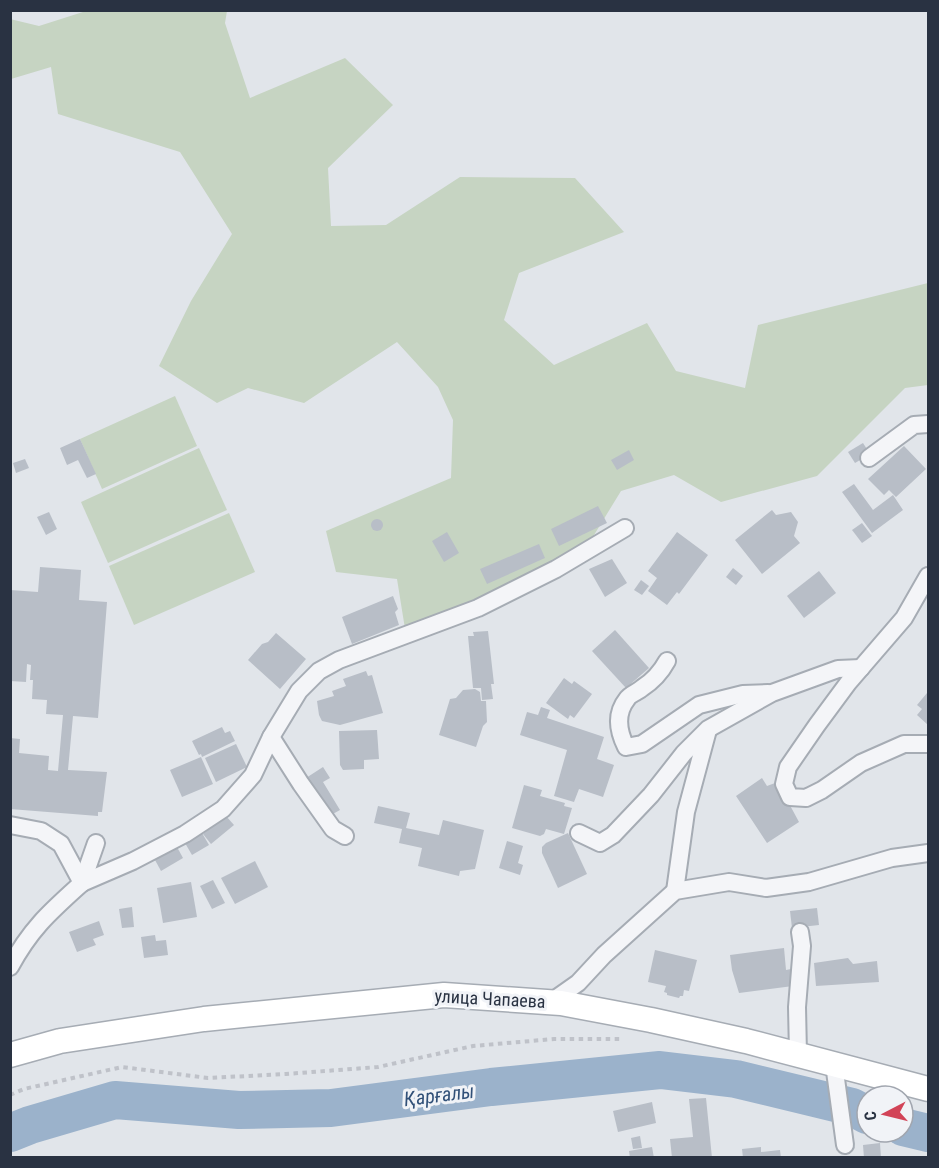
<svg xmlns="http://www.w3.org/2000/svg" width="939" height="1168" viewBox="0 0 939 1168" font-family="'Roboto Condensed',sans-serif">
<style>
.green{fill:#c6d4c2}
.lines{fill:none;stroke-linecap:round;stroke-linejoin:round}
.river{stroke:#9bb2cb;stroke-width:38}
.building{fill:#b8bec7}
.street-casing{stroke:#a6acb4;stroke-width:20}
.secondary-casing{stroke:#a6acb4;stroke-width:27}
.path{stroke:#bfc2c9;stroke-width:4;stroke-dasharray:4.5 4.5;stroke-linecap:butt}
.street{stroke:#f4f5f8;stroke-width:16}
.secondary{stroke:#fff;stroke-width:24}
.labels{text-anchor:middle;stroke-width:6;stroke-linejoin:round;paint-order:stroke}
.street-label{font-size:18px;fill:#293242;stroke:#f1f3f7}
.water-label{font-size:20px;font-style:italic;fill:#315078;stroke:#f1f3f7}
</style>
<rect width="100%" height="100%" fill="#e1e5ea"/>
<g class="green">
<path d="M86,11H227L225,23L250,98L345,58L393,105L328,168L331,226L386,225L460,177L575,178L624,232L519,273L504,320L554,365L647,323L676,371L745,388L758,325L928,283V385L905,388L817,476L721,502L674,475L621,491L583,553L406,635L397,579L336,572L326,531L451,478L453,420L438,387L397,342L304,403L248,388L217,403L159,366L191,301L232,234L180,152L58,114L51,67L11,79L10,19L39,26Z"/>
<path d="M175,396L197,446L102,489L80,439Z"/>
<path d="M199,448L227,510L108,563L81,502Z"/>
<path d="M229,513L255,572L134,625L109,566Z"/>
</g>
<g class="lines">
<g class="river">
<path d="M903,1127L928,1133"/>
<path d="M10,1133L30,1125L115,1100L239,1110L331,1108L491,1087L660,1070L736,1079L852,1107L867,1115"/>
</g>
</g>
<g class="building">
<path d="M80,439L96,474L87,478L78,460L67,465L60,448Z"/>
<path d="M863,443L870,454L855,463L848,452Z"/>
<path d="M904,446L926,469L896,497L889,490L884,495L868,479Z"/>
<path d="M629,450L634,460L617,470L611,460Z"/>
<path d="M25,459L29,468L16,473L13,463Z"/>
<path d="M854,484L873,510L893,495L903,510L872,533L842,492Z"/>
<path d="M598,506L607,523L559,546L551,529Z"/>
<path d="M772,510L776,515L791,512L798,522L794,536L800,543L762,574L735,540Z"/>
<path d="M49,512L57,529L46,535L37,517Z"/>
<circle cx="377" cy="525" r="6"/>
<path d="M862,523L872,536L862,543L852,530Z"/>
<path d="M447,532L459,553L444,562L432,541Z"/>
<path d="M677,532L708,555L679,594L677,592L667,605L648,591L657,578L648,571Z"/>
<path d="M539,544L545,558L487,584L480,569Z"/>
<path d="M612,559L627,583L605,597L589,569Z"/>
<path d="M40,567L81,570L79,600L107,602L98,718L73,716L68,770L107,772L102,812H98V816L10,809V738L20,739L19,753L49,756L48,770L58,771L63,715L46,714L47,700L32,699L33,680H30L31,665L27,664L26,682L10,681V590L38,592Z"/>
<path d="M733,568L743,576L736,585L726,577Z"/>
<path d="M819,571L836,593L804,618L787,596Z"/>
<path d="M641,580L649,586L642,595L634,590Z"/>
<path d="M393,596L398,609L395,612L399,625L352,644L342,617Z"/>
<path d="M615,630L649,668L626,688L592,651Z"/>
<path d="M488,631L494,684H491L493,699L482,700L481,688H473L468,636H474L473,632Z"/>
<path d="M276,633L306,659L280,689L248,660L262,644L268,642Z"/>
<path d="M366,671L368,676L372,675L383,713L340,725L322,721L319,715L317,701L334,696L332,691L346,686L343,679Z"/>
<path d="M564,678L572,684L574,681L592,694L574,718L570,715L568,719L546,703Z"/>
<path d="M475,689L480,692L481,701H486L487,722L483,726L476,747L439,735L450,699L456,698L463,690Z"/>
<path d="M927,693L928,695V725L917,715L922,709L917,705Z"/>
<path d="M541,707L550,710L547,718L604,737L597,759L614,765L603,797L579,789L574,802L554,796L567,750L520,735L527,712L538,715Z"/>
<path d="M222,727L225,733L230,731L235,741L202,757L201,754L199,755L192,741Z"/>
<path d="M377,730L379,759L364,760V769L343,770L340,765L339,731Z"/>
<path d="M236,744L247,767L216,782L205,758Z"/>
<path d="M201,757L213,784L182,797L170,770Z"/>
<path d="M323,767L330,778L323,782L340,810L331,815L306,778Z"/>
<path d="M762,778L767,786L775,783L779,785L799,822L767,843L736,796Z"/>
<path d="M524,785L542,790L540,796L565,803L564,806L572,808L564,834L546,829L544,834L540,836L512,828Z"/>
<path d="M378,806L410,813L406,828L439,835L443,820L484,830L475,869L460,871L459,876L418,866L422,848L399,843L402,829L374,823Z"/>
<path d="M226,816L234,825L211,844L203,834Z"/>
<path d="M202,833L209,845L192,855L185,843Z"/>
<path d="M568,833L587,874L558,888L542,853V847L546,843Z"/>
<path d="M507,841L523,846L518,863L523,865L520,875L499,868Z"/>
<path d="M177,847L183,858L161,871L155,860Z"/>
<path d="M255,861L268,887L235,904L221,878Z"/>
<path d="M213,880L225,903L212,909L200,886Z"/>
<path d="M191,882L197,917L163,923L157,888Z"/>
<path d="M132,907L134,927L122,928L119,909Z"/>
<path d="M817,908L819,925L792,928L790,911Z"/>
<path d="M99,921L104,935L93,939L96,945L77,952L69,932Z"/>
<path d="M155,935L156,941L166,940L168,955L144,958L141,937Z"/>
<path d="M784,948L786,970L791,969L793,986L739,993L732,970L730,955Z"/>
<path d="M655,950L697,960L689,991L684,990L683,996H680L679,998L667,995V993L664,992L666,986L648,982Z"/>
<path d="M848,958L853,964L877,961L879,982L816,986L814,963Z"/>
<path d="M706,1098L712,1158H672L670,1139L693,1137L689,1099Z"/>
<path d="M652,1102L656,1123L618,1132L613,1111Z"/>
<path d="M640,1136L642,1148L633,1149L631,1138Z"/>
<path d="M880,1143L881,1158H864L863,1145Z"/>
<path d="M652,1147L654,1158H630L629,1151Z"/>
<path d="M761,1147V1152L780,1150L781,1158H743L742,1149Z"/>
</g>
<g class="lines">
<defs>
<g id="street">
<path d="M869,458L914,425L928,424"/>
<path d="M667,661C661,672 653,681 642,688C638,692 630,694 627,699C615,714 618,731 626,747L642,744L699,705L743,694L768,693"/>
<path d="M271,737L301,784L333,829L345,836"/>
<path d="M927,744H904L861,763L822,790L806,798L790,797L784,784L788,767L817,725L848,683L904,618L928,576"/>
<path d="M10,825L41,831L61,844L82,883C51,911 31,928 10,967"/>
<path d="M579,833L600,843L613,835L651,795L684,753L708,729L772,693L838,669L861,668"/>
<path d="M82,883L133,861L185,834L223,809L253,775L271,737L299,691L319,671L339,660L478,608L556,569L625,528"/>
<path d="M82,883L96,843"/>
<path d="M675,891L686,812L708,730"/>
<path d="M551,1002L578,983L604,955L675,891L729,882L766,888L809,882L892,858L928,853"/>
<path d="M798,1054L797,1007L802,946L800,932"/>
<path d="M834,1064L845,1145"/>
</g>
<path id="secondary" d="M10,1055L60,1041L204,1019L444,995L561,1003L651,1020L746,1041L928,1089"/>
</defs>
<use href="#street" class="street-casing"/>
<use href="#secondary" class="secondary-casing"/>
<path class="path" d="M10,1095L24,1089L122,1067L208,1078L286,1074L378,1067L473,1046L554,1039H623"/>
<use href="#street" class="street"/>
<use href="#secondary" class="secondary"/>
</g>
<g class="labels">
<g class="street-label">
<text transform="translate(490 999) rotate(3)" y="6">улица Чапаева</text>
</g>
<g class="water-label">
<text transform="translate(439 1095) rotate(-7)" y="7">Қарғалы</text>
</g>
</g>
<rect width="939" height="1168" fill="none" stroke="#293242" stroke-width="24"/>
<g transform="translate(885 1114) rotate(263)"><circle r="28" fill="#f1f3f7" stroke="#a1a6af" stroke-width="1.5"/>
<path d="M0-4.5L10 22L0 15L-10 22Z" fill="#d24357"/>
<text y="-9" font-size="16" font-weight="bold" text-anchor="middle" fill="#293242">С</text>
</g>
</svg>
